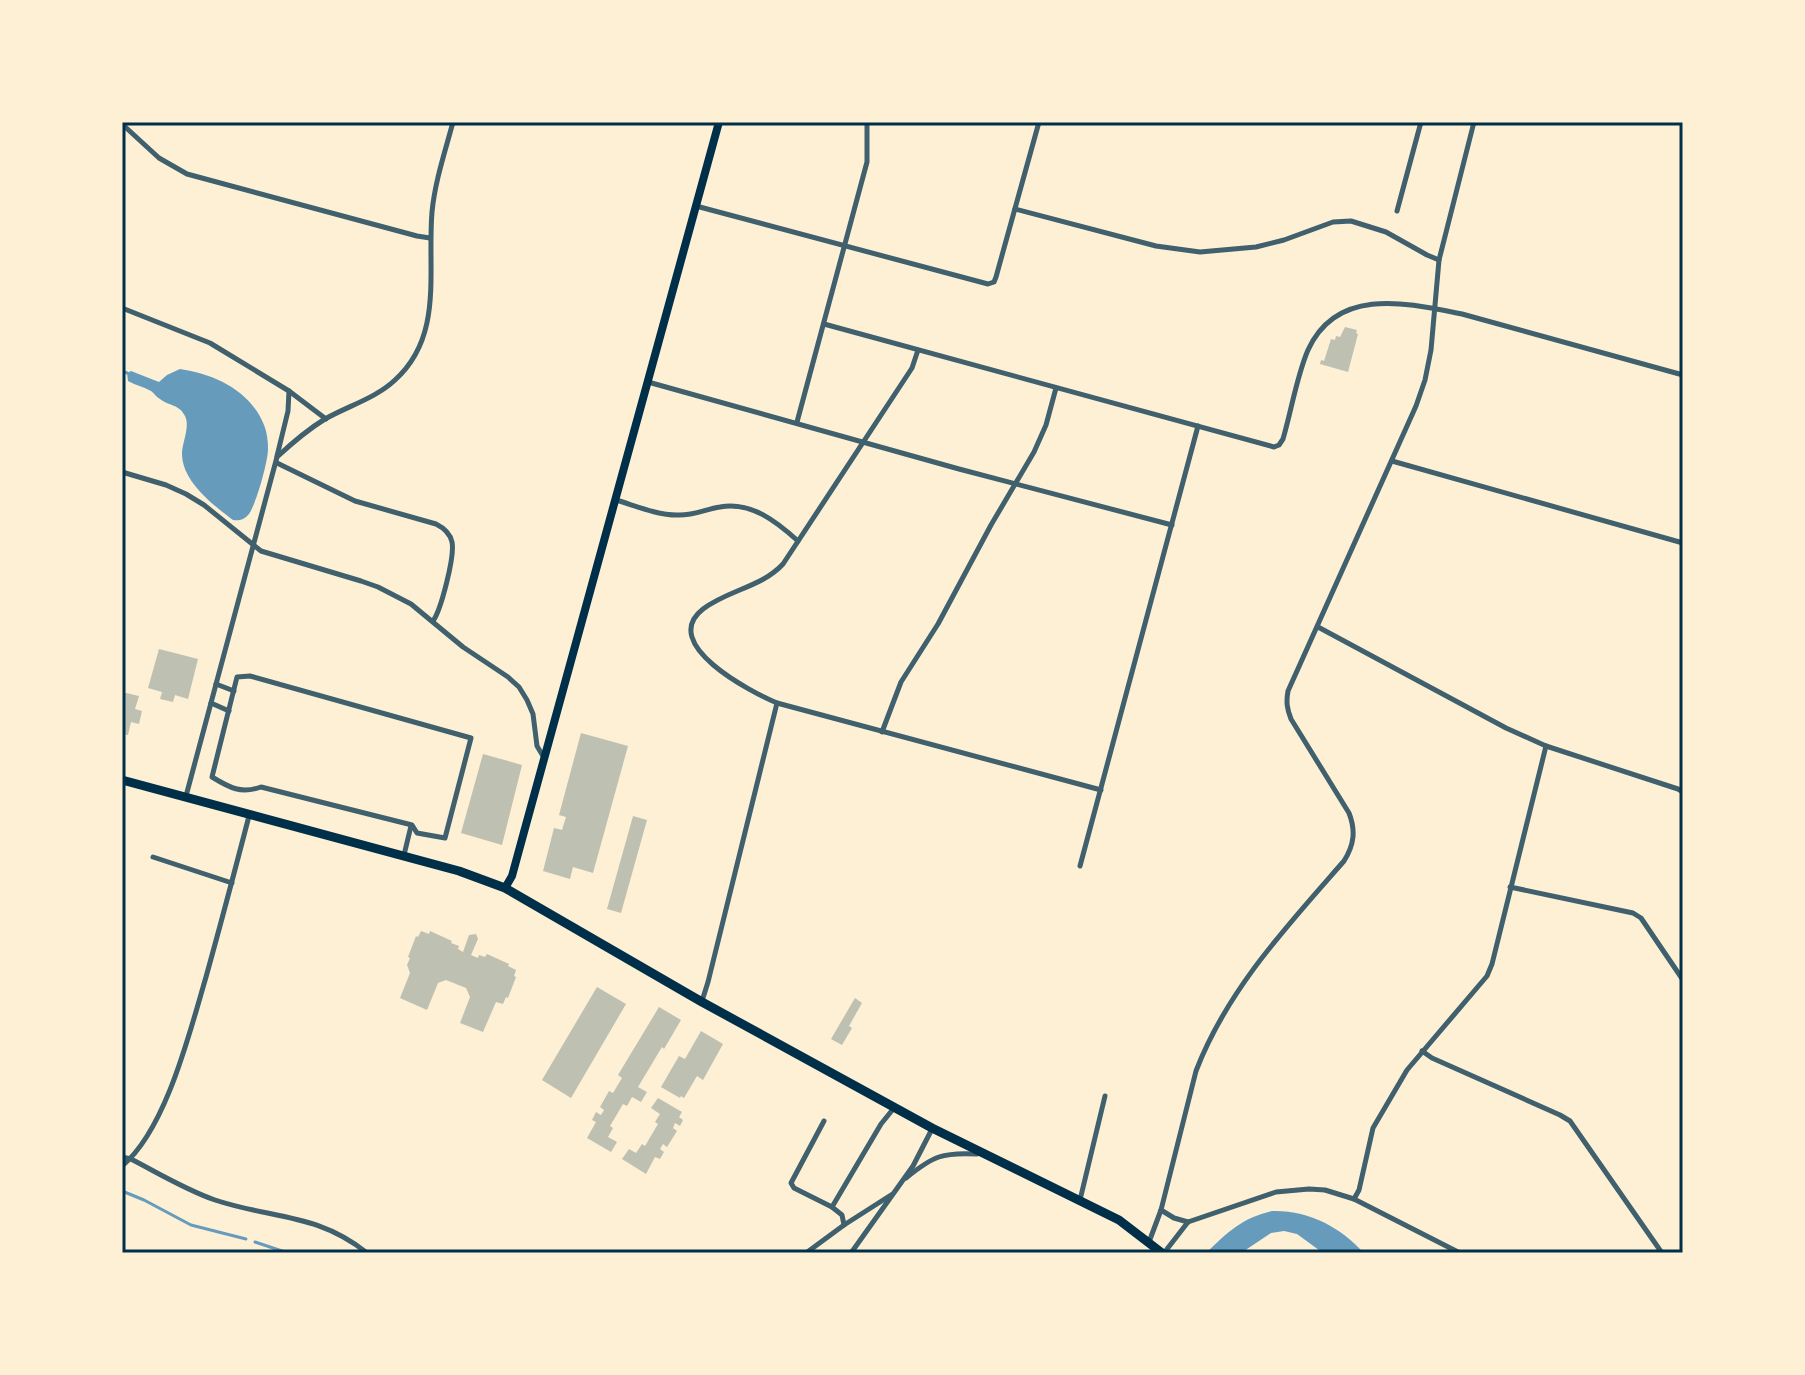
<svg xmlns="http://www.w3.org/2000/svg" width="1805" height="1375" viewBox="0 0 1805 1375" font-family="'DejaVu Sans',sans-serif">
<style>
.water{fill:#669bbc}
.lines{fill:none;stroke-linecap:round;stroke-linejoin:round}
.stream{stroke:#669bbc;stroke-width:3}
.building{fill:#bec0b2}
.minor{stroke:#3f606c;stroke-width:5}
.secondary{stroke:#003049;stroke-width:8}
.trunk{stroke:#003049;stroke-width:9}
.neatline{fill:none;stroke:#003049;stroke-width:3}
</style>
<rect width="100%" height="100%" fill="#fdf0d5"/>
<g class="water">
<path d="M180,369C214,374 250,390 264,425C267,432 268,441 268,449C268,462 256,504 249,514C244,520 239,521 233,520C212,504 181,481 182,452C183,441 190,426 185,416C179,404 169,406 160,399C156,397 154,393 151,391C144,387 135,385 128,381L127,373L131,371L159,382L167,375Z"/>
<path d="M1272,1211C1309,1210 1340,1227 1364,1253H1323L1297,1234L1284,1231L1271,1233L1241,1253H1206C1228,1232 1242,1218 1272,1211Z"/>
</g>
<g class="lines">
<g class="stream">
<path d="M122,371L127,373"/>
<path d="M122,1191L144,1200L191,1225L246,1239"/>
<path d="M255,1242L288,1253"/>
</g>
</g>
<g class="building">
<path d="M1345,327L1357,330L1356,333L1358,334L1348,372L1320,364L1321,360L1324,361L1331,339L1335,340L1336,336L1340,337Z"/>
<path d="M159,649L198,659L188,699L175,695L173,702L160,699L162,692L148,688Z"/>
<path d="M122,692L139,696L135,709L142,711L139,724L131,722L128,735L122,734Z"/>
<path d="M581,733L628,746L593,873L573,867L570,879L543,871L554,828L562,830L566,817L559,815Z"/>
<path d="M483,754L522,765L502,845L461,833Z"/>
<path d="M633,816L647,820L621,913L607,909Z"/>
<path d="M421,931L429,934L430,931L452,941L451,943L459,946L458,949L463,952L469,935L476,934L478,939L471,955L478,958L479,955L485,957L487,954L509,964L508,966L516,970L514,976L516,977L508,998L506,997L503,1004L496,1002L483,1032L460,1023L470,997L466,988L446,980L438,983L427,1010L400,998L410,973L407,965L410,958L408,957L416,936L418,937Z"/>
<path d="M597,987L626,1004L571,1098L542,1080Z"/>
<path d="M855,998L862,1003L849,1026L852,1028L842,1045L831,1039Z"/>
<path d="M659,1007L681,1020L664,1049L662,1047L638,1087L647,1092L641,1102L632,1097L627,1106L623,1104L610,1126L613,1128L608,1137L617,1142L611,1152L587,1138L596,1122L592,1120L596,1112L601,1115L604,1110L600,1107L609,1091L613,1093L622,1078L618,1075Z"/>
<path d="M701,1031L723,1044L703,1080L697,1076L684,1098L681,1096L680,1098L661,1087L679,1056L685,1059Z"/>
<path d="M658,1098L682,1112L679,1117L683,1120L680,1126L675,1123L673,1128L677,1131L667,1147L663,1144L660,1149L664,1152L660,1159L655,1157L646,1174L622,1159L629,1149L636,1153L642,1144L645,1146L658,1124L655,1122L660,1114L651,1108Z"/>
</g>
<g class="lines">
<g class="minor">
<path d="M122,124L159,158L187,174L417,236L430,238"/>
<path d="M696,206L988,284L994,282L996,277L1039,122"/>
<path d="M1015,209L1156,246L1200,252L1256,247L1284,240L1333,222L1351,221L1386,232L1427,255L1439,260"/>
<path d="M1397,211L1421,122"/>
<path d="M122,308L210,343L289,391L326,419"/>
<path d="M824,324L1274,447L1279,445L1283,439C1291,412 1297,375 1308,350C1337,286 1407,303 1462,314L1683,375"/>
<path d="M918,350L912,368L783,564C762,587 728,590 703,609C658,644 751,692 777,703L1101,790"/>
<path d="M648,382L959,469L1172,525"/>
<path d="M797,422L867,162V122"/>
<path d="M277,456L288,411L289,391"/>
<path d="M1392,461L1683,543"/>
<path d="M277,463L355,501L436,524C444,528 450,533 452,542C455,556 441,610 433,621"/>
<path d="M122,472L166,485L186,494L204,505L261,551L361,581L378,587L411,604L463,647L508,677L519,687L527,700L533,714L537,746L543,756"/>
<path d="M616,500C636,506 657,515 677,515C693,516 706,509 720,507C751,501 777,522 798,541"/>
<path d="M1318,627L1506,728L1546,746L1678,789L1683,792"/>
<path d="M250,676L471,738L445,838L417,833L412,825L261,787C241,794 230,788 212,777L237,677Z"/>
<path d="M216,684L234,691"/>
<path d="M211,703L229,711"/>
<path d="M882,732L901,682L938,624L991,525L1034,452L1046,425L1056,388"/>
<path d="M186,796L277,457C292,443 307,430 325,419C348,406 376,398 395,380C444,336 427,271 432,212C435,181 445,152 453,122"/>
<path d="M404,855L411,826"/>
<path d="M153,857L232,883"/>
<path d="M1080,866L1198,426"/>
<path d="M1510,887L1633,913L1641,918L1683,980"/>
<path d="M702,1001L708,982L777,703"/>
<path d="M1422,1051L1432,1058L1560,1115L1570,1121L1662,1253"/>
<path d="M824,1121L791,1183L794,1188L832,1207L842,1215L844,1225"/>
<path d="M122,1157L131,1159C158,1173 186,1190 215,1200C272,1219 317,1213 367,1253"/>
<path d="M122,1166C166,1130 190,1031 206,977C221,923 235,870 249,816"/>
<path d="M906,1178C933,1156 943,1152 977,1154"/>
<path d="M1354,1199L1359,1190L1373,1128L1407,1070L1487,976L1492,964L1546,746"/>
<path d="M1080,1200L1105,1096"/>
<path d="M832,1207L881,1124L894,1108"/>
<path d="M1161,1210L1174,1218L1188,1222"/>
<path d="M1149,1242L1161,1210L1196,1071C1227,990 1287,926 1344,861C1354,845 1356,831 1349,813L1291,719C1287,709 1286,702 1288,691L1416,406L1425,380L1431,350L1439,260L1474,122"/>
<path d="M806,1253L844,1225L891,1195"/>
<path d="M851,1253L913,1166L932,1129"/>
<path d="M1164,1253L1188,1222L1276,1192L1309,1189L1325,1190L1354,1199L1460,1253"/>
</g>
<path class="secondary" d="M505,888L512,876L524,832L719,122"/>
<path class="trunk" d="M122,780L459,871L505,888L702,1002L932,1128L1119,1220L1162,1253"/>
</g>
<rect width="1805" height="1375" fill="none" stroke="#fdf0d5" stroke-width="248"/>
<rect x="124" y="124" width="1557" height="1127" class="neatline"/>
</svg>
